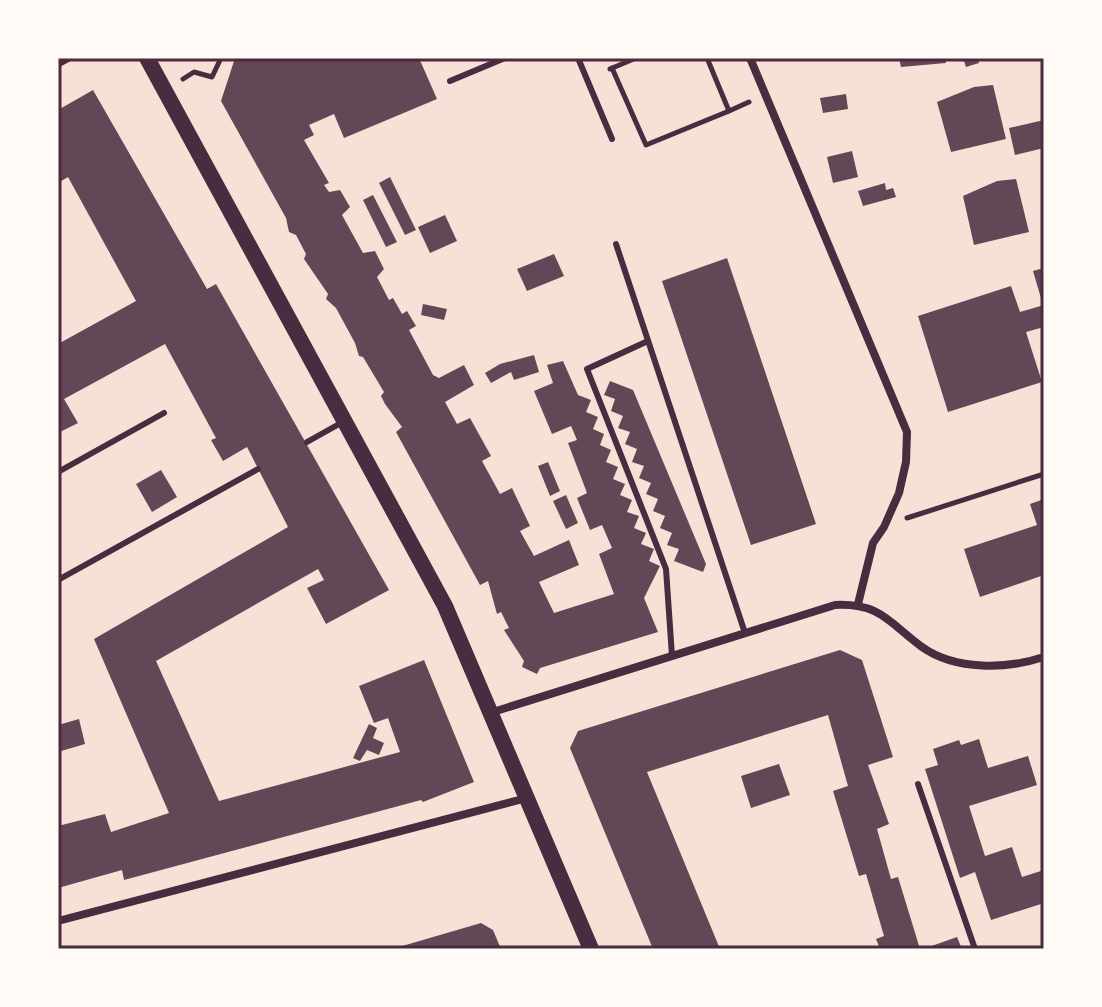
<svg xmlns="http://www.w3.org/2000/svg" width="1102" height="1007" viewBox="0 0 1102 1007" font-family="'Exo 2',sans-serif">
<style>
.building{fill:#644757}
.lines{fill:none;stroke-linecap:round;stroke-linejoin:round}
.path{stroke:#4a2c40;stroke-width:5}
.service{stroke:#4a2c40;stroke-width:6}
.minor{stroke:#4a2c40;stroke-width:8}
.secondary{stroke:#4a2c40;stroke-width:16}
.neatline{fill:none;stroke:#4a2c40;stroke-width:3}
</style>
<rect width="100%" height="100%" fill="#f7e1d7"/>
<g class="building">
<path d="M235,58H419L437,99L344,138L334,114L309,125L314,135L304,140L329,183L324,185L329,192L340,190L350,207L342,215L363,253L375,251L384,269L377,277L389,300L393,298L402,314L407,311L416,326L409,330L433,375L439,378L464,365L474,385L445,402L457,424L470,418L491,456L482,461L500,494L512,488L530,526L520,531L534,556L569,540L579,565L539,582L554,613L614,594L599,554L612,548L602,525L590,530L577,498L587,493L568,443L577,440L571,426L552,434L534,391L553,383L547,365L563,361L578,395L591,400L586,412L598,417L593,429L604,434L600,445L611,450L606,462L618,467L613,479L625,484L620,495L632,500L627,512L639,516L634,528L646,533L641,544L654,549L649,561L660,566L644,598L658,632L540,668L537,674L522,667L524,661L504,630L509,628L501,612L497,614L488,581L480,585L396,432L402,427L385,404L381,396L384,392L363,357L359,356L355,343L336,308L326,299L328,294L304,259L306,254L296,235L289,232L286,218L221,101Z"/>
<path d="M899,58H945L946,63L901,67Z"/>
<path d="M963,58H978L979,63L966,67Z"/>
<path d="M993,85L1006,139L951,152L937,102L974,87Z"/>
<path d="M93,90L207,289L216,284L389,590L326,624L307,588L324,580L318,569L156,661L219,801L400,752L388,718L374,723L359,686L424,660L474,782L423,802L421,800L124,880L122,870L58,888V826L105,814L111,832L169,813L94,639L288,527L247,447L223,461L211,440L216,438L165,344L64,399L78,423L58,433V344L136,301L68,177L58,183V110Z"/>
<path d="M846,94L848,109L823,113L820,98Z"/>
<path d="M1044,120V148L1015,155L1009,128Z"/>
<path d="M852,151L858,177L833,183L827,157Z"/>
<path d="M390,177L416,230L405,235L379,183Z"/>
<path d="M1016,179L1029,232L974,245L963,196L997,181Z"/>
<path d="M885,183L886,190L893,188L896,197L863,206L858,191Z"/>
<path d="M373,195L397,242L386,247L363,200Z"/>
<path d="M445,215L457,241L430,253L418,227Z"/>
<path d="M554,254L564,276L527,291L517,269Z"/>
<path d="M727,258L816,524L751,545L662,281Z"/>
<path d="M1044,268V305H1043L1033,271Z"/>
<path d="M1011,286L1020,312L1044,305V327L1026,332L1042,382L948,412L918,316Z"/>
<path d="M423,304L447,309L444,320L421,315Z"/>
<path d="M534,355L539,372L514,380L511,372L491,383L485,373L500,364Z"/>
<path d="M610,381L633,390L706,564L703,572L674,561L679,549L667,545L672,533L660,528L665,516L653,511L658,499L646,494L651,483L639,478L644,466L632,462L637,449L625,444L630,432L618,428L623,416L611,411L615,399L604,395Z"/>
<path d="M548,462L560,491L550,496L538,466Z"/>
<path d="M161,470L177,497L152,512L136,484Z"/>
<path d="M566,495L578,523L566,529L553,501Z"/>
<path d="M1044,499V575L980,597L964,549L1037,525L1030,504Z"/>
<path d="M840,650L862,660L893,757L868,765L889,824L877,829L891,879L898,877L920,949H880L876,939L884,936L866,874L859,876L833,791L848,786L828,715L647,772L720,949H653L570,748L578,731Z"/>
<path d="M79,719L85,744L58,752V725Z"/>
<path d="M369,724L377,728L373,738L384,743L379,755L367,750L360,761L353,758Z"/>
<path d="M979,739L988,768L1028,756L1037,785L969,806L985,856L1012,847L1022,877L1044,870V903L991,920L975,872L960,878L925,769L938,765L933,749L959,740L961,745Z"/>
<path d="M779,764L790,795L751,808L741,776Z"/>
<path d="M481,923L493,930L501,949H392Z"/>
<path d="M957,937L962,949H923Z"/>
</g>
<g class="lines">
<g class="path">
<path d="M707,58L729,111L749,102"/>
<path d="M58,65L71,58"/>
<path d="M612,68L646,145L729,111"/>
<path d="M610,69L636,58"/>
<path d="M183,79L194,72L212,77L221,58"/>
<path d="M907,518L1044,474"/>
</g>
<g class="service">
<path d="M578,58L612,139"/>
<path d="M450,81L505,58"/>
<path d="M616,244L745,633"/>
<path d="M648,341L587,369L666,569L672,656"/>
<path d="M307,442L341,423"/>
<path d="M58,472L164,413"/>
<path d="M58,580L258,469"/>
<path d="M918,784L975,949"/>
</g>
<g class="minor">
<path d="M750,58L907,432L906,462L899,493L884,527L873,543L858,604"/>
<path d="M493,712L835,605C881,603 889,623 922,647C956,671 1007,669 1044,657"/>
<path d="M58,921L527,798"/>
</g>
<path class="secondary" d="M147,58L445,606L591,949"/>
</g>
<rect width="1102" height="1007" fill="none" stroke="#fffaf5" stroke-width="120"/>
<rect x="60" y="60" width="982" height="887" class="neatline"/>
</svg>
